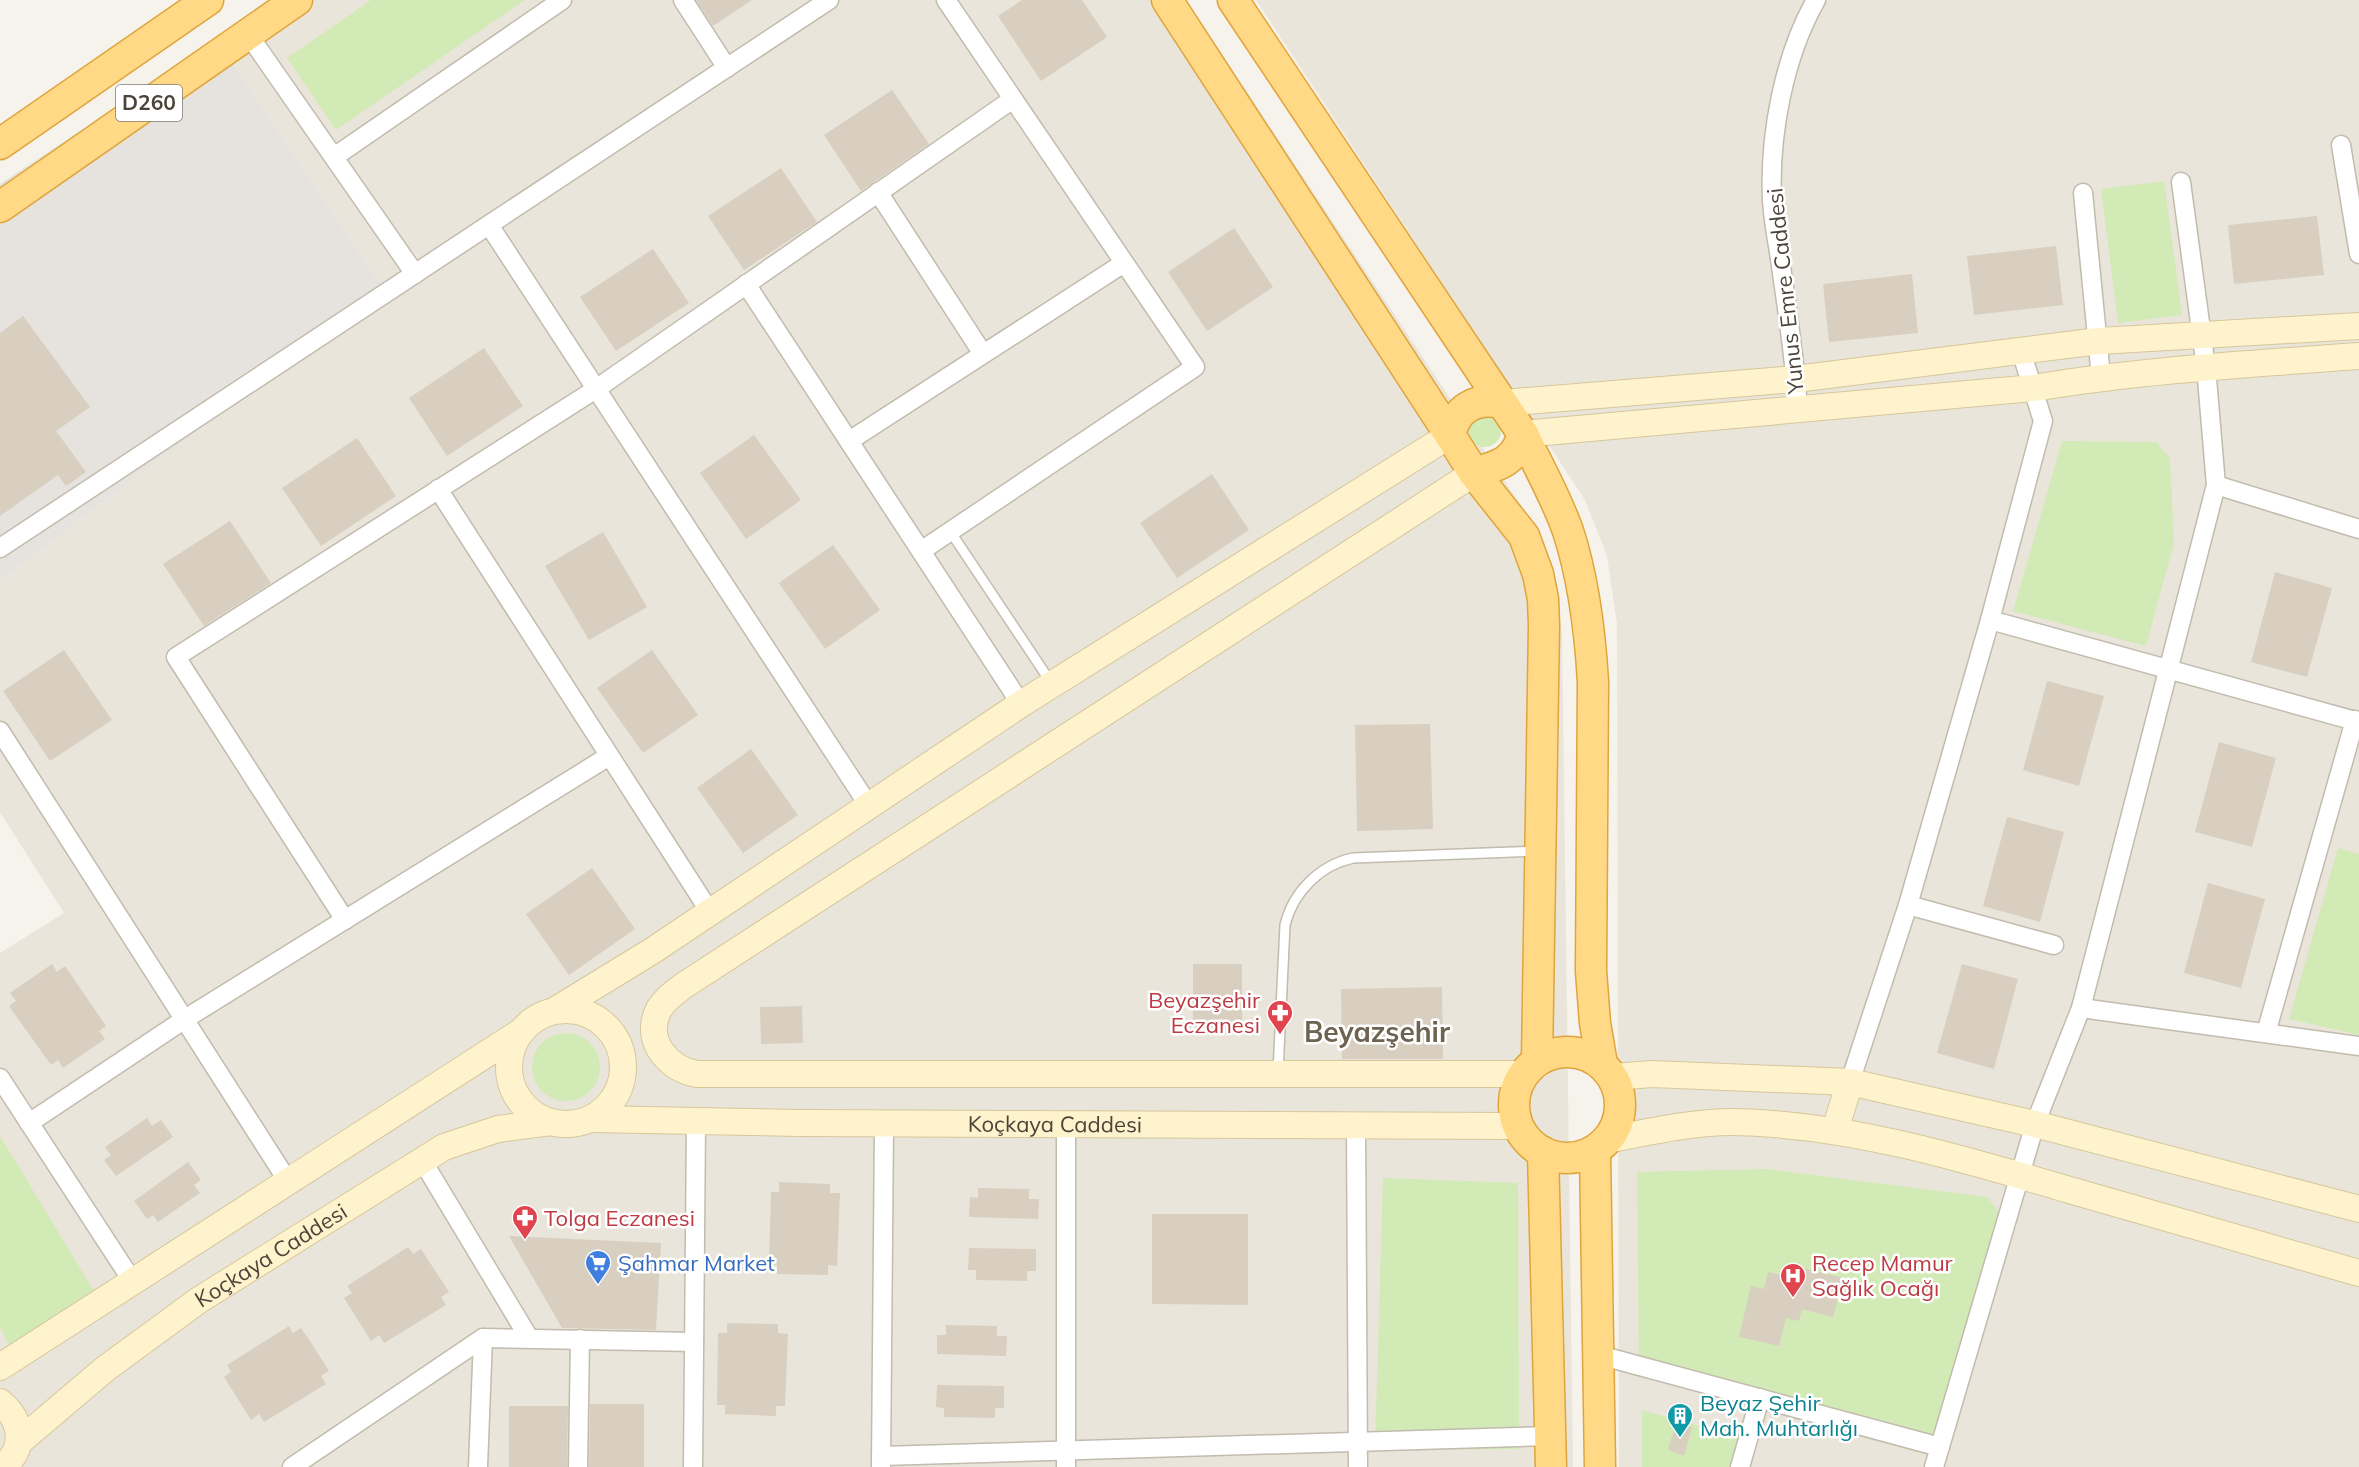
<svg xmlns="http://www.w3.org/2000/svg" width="2359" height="1467" viewBox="0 0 2359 1467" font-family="Mulish,sans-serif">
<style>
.residential{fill:#eae5da}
.industrial{fill:#e6e2dd}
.green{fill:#d2eab5}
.building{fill:#d8cfc1}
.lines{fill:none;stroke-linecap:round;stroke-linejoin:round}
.service-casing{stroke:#c2bbae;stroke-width:12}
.minor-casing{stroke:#c2bbae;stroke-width:21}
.secondary-casing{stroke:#d6c79b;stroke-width:28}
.trunk-casing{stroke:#e0a43c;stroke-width:33}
.service{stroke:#fff;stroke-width:9}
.minor{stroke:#fff;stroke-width:18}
.secondary{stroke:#fff3cd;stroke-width:26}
.trunk{stroke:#ffd985;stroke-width:30}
.labels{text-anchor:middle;stroke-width:5;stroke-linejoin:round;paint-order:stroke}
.shield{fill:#fff;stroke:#817c74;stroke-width:1.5}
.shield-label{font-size:21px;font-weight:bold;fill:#4b4439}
.street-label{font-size:22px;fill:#4b4439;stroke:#fff}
.health-label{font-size:22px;fill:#be3a42;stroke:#fff;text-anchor:start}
.shop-label{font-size:22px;fill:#366cbe;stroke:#fff;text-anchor:start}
.culture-label{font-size:22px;fill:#0d838f;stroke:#fff;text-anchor:start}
.district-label{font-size:28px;font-weight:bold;fill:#6e6250;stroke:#fff}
</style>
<rect width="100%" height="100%" fill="#f6f3ec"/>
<g class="residential">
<path d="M273,0H1186L1520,504L1532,526L1552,577L1562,635L1573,1467H0V953L64,913L0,812V581L384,289L217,40Z"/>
<path d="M1256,0H2359V1467H1619L1617,624L1607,556L1585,500Z"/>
</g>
<path class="industrial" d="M217,40L384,289L0,581V184Z"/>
<g class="green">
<path d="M371,0H525L336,130L287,58Z"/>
<path d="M2164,181L2182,315L2118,323L2101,189Z"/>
<circle cx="1485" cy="431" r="16"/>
<path d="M2062,441L2156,442L2170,458L2174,543L2146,646L2013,611Z"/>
<path d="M2338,848L2359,854V1035L2289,1019Z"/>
<circle cx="566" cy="1067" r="34"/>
<path d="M0,1136L103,1306L17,1361L0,1327Z"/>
<path d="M1766,1169L1987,1197L2000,1213L1928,1455L1639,1375L1637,1172Z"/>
<path d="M1383,1178L1518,1183L1519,1449L1375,1450Z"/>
<path d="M1642,1410L1753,1441L1745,1467H1642Z"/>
</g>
<g class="building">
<path d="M696,0H752L713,26Z"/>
<path d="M1022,0H1082L1107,37L1041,81L998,16Z"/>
<path d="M892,90L929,144L861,191L824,135Z"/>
<path d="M781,168L817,222L744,270L708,216Z"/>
<path d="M2317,216L2324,275L2234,284L2228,225Z"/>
<path d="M1234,228L1273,287L1207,331L1168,272Z"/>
<path d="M2056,246L2063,305L1974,315L1967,256Z"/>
<path d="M653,249L689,303L616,351L580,297Z"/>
<path d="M1912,274L1918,333L1829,342L1823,284Z"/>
<path d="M23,316L90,407L56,431L86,472L66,486L58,475L0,516V333Z"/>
<path d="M484,348L523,406L447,456L409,398Z"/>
<path d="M754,435L801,500L746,539L700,473Z"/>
<path d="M357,438L396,496L321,546L282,488Z"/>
<path d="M1212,474L1249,530L1177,578L1140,523Z"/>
<path d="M230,521L271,583L204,626L163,564Z"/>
<path d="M603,532L647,607L589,640L545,566Z"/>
<path d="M833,545L880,610L825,649L779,583Z"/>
<path d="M2275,572L2332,588L2307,677L2251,662Z"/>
<path d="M64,650L112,720L50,761L3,691Z"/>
<path d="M652,650L698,715L643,753L597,688Z"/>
<path d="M2047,681L2104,696L2079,786L2023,770Z"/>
<path d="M1430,724L1433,829L1357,831L1355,725Z"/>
<path d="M2219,742L2276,758L2252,847L2195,832Z"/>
<path d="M751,749L798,815L743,853L697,788Z"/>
<path d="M2007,817L2064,832L2040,922L1983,906Z"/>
<path d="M592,868L635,929L569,975L526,914Z"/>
<path d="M2208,883L2265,899L2241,988L2184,973Z"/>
<path d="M52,964L57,972L65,966L106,1026L99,1031L105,1039L63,1068L58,1060L51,1065L9,1006L16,1001L10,993Z"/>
<rect x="1193" y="964" width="49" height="63"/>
<path d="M1962,964L2018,979L1994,1069L1937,1053Z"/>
<path d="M1442,987L1443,1059H1342L1341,989Z"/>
<path d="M802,1006L803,1043L761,1044L760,1007Z"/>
<path d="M147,1118L152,1126L161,1120L173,1137L116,1176L104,1160L111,1155L105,1147Z"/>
<path d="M188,1162L201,1180L194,1185L200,1193L158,1222L153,1215L147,1219L134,1201Z"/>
<path d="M779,1182L830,1184V1193H840L837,1266L828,1265V1275L777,1274V1265H769L771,1192H779Z"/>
<path d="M978,1188L1029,1189V1199H1039L1038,1219L969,1217L970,1197L978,1198Z"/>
<path d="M1152,1214H1248V1305L1152,1304Z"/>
<path d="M509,1236L661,1243L656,1330L562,1328Z"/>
<path d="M408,1247L413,1254L421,1249L449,1292L441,1297L446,1305L384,1343L379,1335L371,1341L344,1298L352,1293L347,1286Z"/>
<path d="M969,1248L1036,1249V1271H1027V1281L976,1280V1270H968Z"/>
<path d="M1791,1265L1843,1278L1833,1317L1802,1309L1799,1321L1786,1318L1779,1346L1739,1337L1751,1286L1764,1289L1768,1272L1787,1276Z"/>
<path d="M727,1323L778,1324V1333L788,1334L785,1406H776V1416L725,1414V1405H717L718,1333H727Z"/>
<path d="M946,1325L997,1326V1336H1007L1006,1356L937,1354V1335H946Z"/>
<path d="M289,1326L293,1333L301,1328L310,1341L329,1371L321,1376L326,1384L264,1422L259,1414L251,1420L224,1377L231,1372L227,1365Z"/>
<path d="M937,1385L1004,1386V1408H995V1418L944,1417V1408L936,1407Z"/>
<path d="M590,1404H644V1467H589Z"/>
<path d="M509,1406H568L567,1467H509Z"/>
<path d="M1676,1422L1692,1427L1684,1456L1668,1450Z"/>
</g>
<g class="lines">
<defs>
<g id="service">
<path d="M950,531L1052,684"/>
<path d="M1278,1072L1285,925C1293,892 1320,865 1353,858L1538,851"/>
</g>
<g id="minor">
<path d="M683,0L727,68"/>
<path d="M248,34L415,274"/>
<path d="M2341,145L2359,254"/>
<path d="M334,157L562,0"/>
<path d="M878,192L983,354"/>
<path d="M2083,193L2101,377"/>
<path d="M489,225L869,806"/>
<path d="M746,284L1021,704"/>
<path d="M1798,409C1795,359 1787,309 1780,259C1777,239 1773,219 1772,200C1769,135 1784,56 1816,0"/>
<path d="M849,441L1124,263"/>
<path d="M2216,485L2359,529"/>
<path d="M438,489L710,912"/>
<path d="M0,548L829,0"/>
<path d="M921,551L1195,367L946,0"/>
<path d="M1990,620L2359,722"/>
<path d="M0,731L289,1183"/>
<path d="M1908,905L2054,945"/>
<path d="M345,920L176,657L596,389L1013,99"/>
<path d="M2081,1008L2359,1046"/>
<path d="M2266,1033L2355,720"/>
<path d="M0,1078L133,1282"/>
<path d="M1850,1082L1908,905L1990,620L2043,421L2021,351"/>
<path d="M29,1123L185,1019L609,756"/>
<path d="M1356,1126L1358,1467"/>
<path d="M422,1160L529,1338"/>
<path d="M1599,1355L1940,1447"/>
<path d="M881,1456L1551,1436"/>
<path d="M292,1467L483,1338"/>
<path d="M478,1467L483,1338L694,1342"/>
<path d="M578,1467L580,1339"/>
<path d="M693,1467L696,1122"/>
<path d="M881,1467L884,1124"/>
<path d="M1066,1467V1125"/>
<path d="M1740,1467L1760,1398"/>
<path d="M1934,1467L2035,1124L2081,1008L2216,485L2206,367L2181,182"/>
</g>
<g id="secondary">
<path d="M1502,403L1796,379L2099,341L2359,326"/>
<path d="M1523,434L2034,388C2142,370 2250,364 2359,356"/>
<path d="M1474,473L683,986C674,993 665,999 659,1009C643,1039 667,1069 697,1074H1524"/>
<circle cx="566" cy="1067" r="57"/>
<path d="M554,1011L652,951L1021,704L1450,435"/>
<path d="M1613,1077L1652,1074L1850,1082L2035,1124L2359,1209"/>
<path id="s1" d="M591,1119L800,1123L1518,1126"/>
<path d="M1835,1130L1850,1082"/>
<path d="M1607,1140C1648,1132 1691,1122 1733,1122C1847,1124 1958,1157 2066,1189C2164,1217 2261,1245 2359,1273"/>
<path d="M0,1367L519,1033"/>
<path d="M0,1402C22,1420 27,1449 2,1467"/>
<path id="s2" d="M19,1442L105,1369L199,1300L444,1147L498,1129L551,1122"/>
</g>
<g id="trunk">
<path d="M1167,0L1450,435"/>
<path d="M1233,0L1523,434C1538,466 1556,497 1568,531C1584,580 1590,631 1593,682L1591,971L1595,1023L1602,1064"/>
<path d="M0,144L208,0"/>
<path d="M0,207L297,0"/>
<path d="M1502,403C1476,397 1456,408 1450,435L1474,473L1524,536L1538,574L1543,599L1544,625L1537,1061"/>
<path d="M1474,473C1499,466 1516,461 1523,434"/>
<circle cx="1567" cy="1105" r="53"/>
<path d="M1595,1151L1600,1467"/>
<path d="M1543,1152L1551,1467"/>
</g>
</defs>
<use href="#service" class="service-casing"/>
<use href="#minor" class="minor-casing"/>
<use href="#secondary" class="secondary-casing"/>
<use href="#trunk" class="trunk-casing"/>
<use href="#service" class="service"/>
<use href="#minor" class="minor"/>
<use href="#secondary" class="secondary"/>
<use href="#trunk" class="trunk"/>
</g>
<defs>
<symbol id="pharmacy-pin" viewBox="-11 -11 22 30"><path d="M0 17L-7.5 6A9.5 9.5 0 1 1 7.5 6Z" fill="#e0444e" stroke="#fff"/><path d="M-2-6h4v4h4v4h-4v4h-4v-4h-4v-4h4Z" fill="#fff"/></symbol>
<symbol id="supermarket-pin" viewBox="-11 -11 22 30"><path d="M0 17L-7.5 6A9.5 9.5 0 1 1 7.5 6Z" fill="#3f7fe0" stroke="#fff"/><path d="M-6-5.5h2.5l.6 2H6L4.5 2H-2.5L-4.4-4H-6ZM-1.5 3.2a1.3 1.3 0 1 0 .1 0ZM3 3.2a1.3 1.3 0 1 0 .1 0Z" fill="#fff"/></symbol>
<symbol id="hospital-pin" viewBox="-11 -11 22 30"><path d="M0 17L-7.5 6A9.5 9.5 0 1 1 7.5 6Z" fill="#e0444e" stroke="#fff"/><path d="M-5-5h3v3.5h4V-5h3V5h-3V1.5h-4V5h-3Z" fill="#fff"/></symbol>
<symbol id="building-pin" viewBox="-11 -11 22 30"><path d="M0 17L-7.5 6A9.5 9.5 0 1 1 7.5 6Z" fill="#0f9aa8" stroke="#fff"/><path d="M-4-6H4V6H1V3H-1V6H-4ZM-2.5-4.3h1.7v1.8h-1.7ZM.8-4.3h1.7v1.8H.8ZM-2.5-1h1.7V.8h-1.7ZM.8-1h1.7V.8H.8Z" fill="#fff"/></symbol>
</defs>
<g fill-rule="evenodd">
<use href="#pharmacy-pin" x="1265" y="998" width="30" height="40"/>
<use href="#pharmacy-pin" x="510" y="1203" width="30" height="40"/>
<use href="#supermarket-pin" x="583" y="1248" width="30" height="40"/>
<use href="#hospital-pin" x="1778" y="1261" width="30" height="40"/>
<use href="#building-pin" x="1665" y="1401" width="30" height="40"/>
</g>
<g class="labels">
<rect class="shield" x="116" y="85" width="66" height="36" rx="4.5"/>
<g class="shield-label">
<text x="149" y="110">D260</text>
</g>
<g class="street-label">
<text transform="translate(1785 291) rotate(-96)" y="8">Yunus Emre Caddesi</text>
<text dy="8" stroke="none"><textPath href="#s1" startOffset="464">Koçkaya Caddesi</textPath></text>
<text dy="8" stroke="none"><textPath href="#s2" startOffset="314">Koçkaya Caddesi</textPath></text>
</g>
<g class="health-label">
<text x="1260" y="1008" text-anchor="end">Beyazşehir<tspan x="1260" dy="25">Eczanesi</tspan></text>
<text x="544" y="1226">Tolga Eczanesi</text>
<text x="1812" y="1271">Recep Mamur<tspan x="1812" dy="25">Sağlık Ocağı</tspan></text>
</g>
<g class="shop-label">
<text x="618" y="1271">Şahmar Market</text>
</g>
<g class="culture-label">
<text x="1700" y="1411">Beyaz Şehir<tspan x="1700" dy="25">Mah. Muhtarlığı</tspan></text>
</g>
<g class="district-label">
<text x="1377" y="1042">Beyazşehir</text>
</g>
</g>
</svg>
